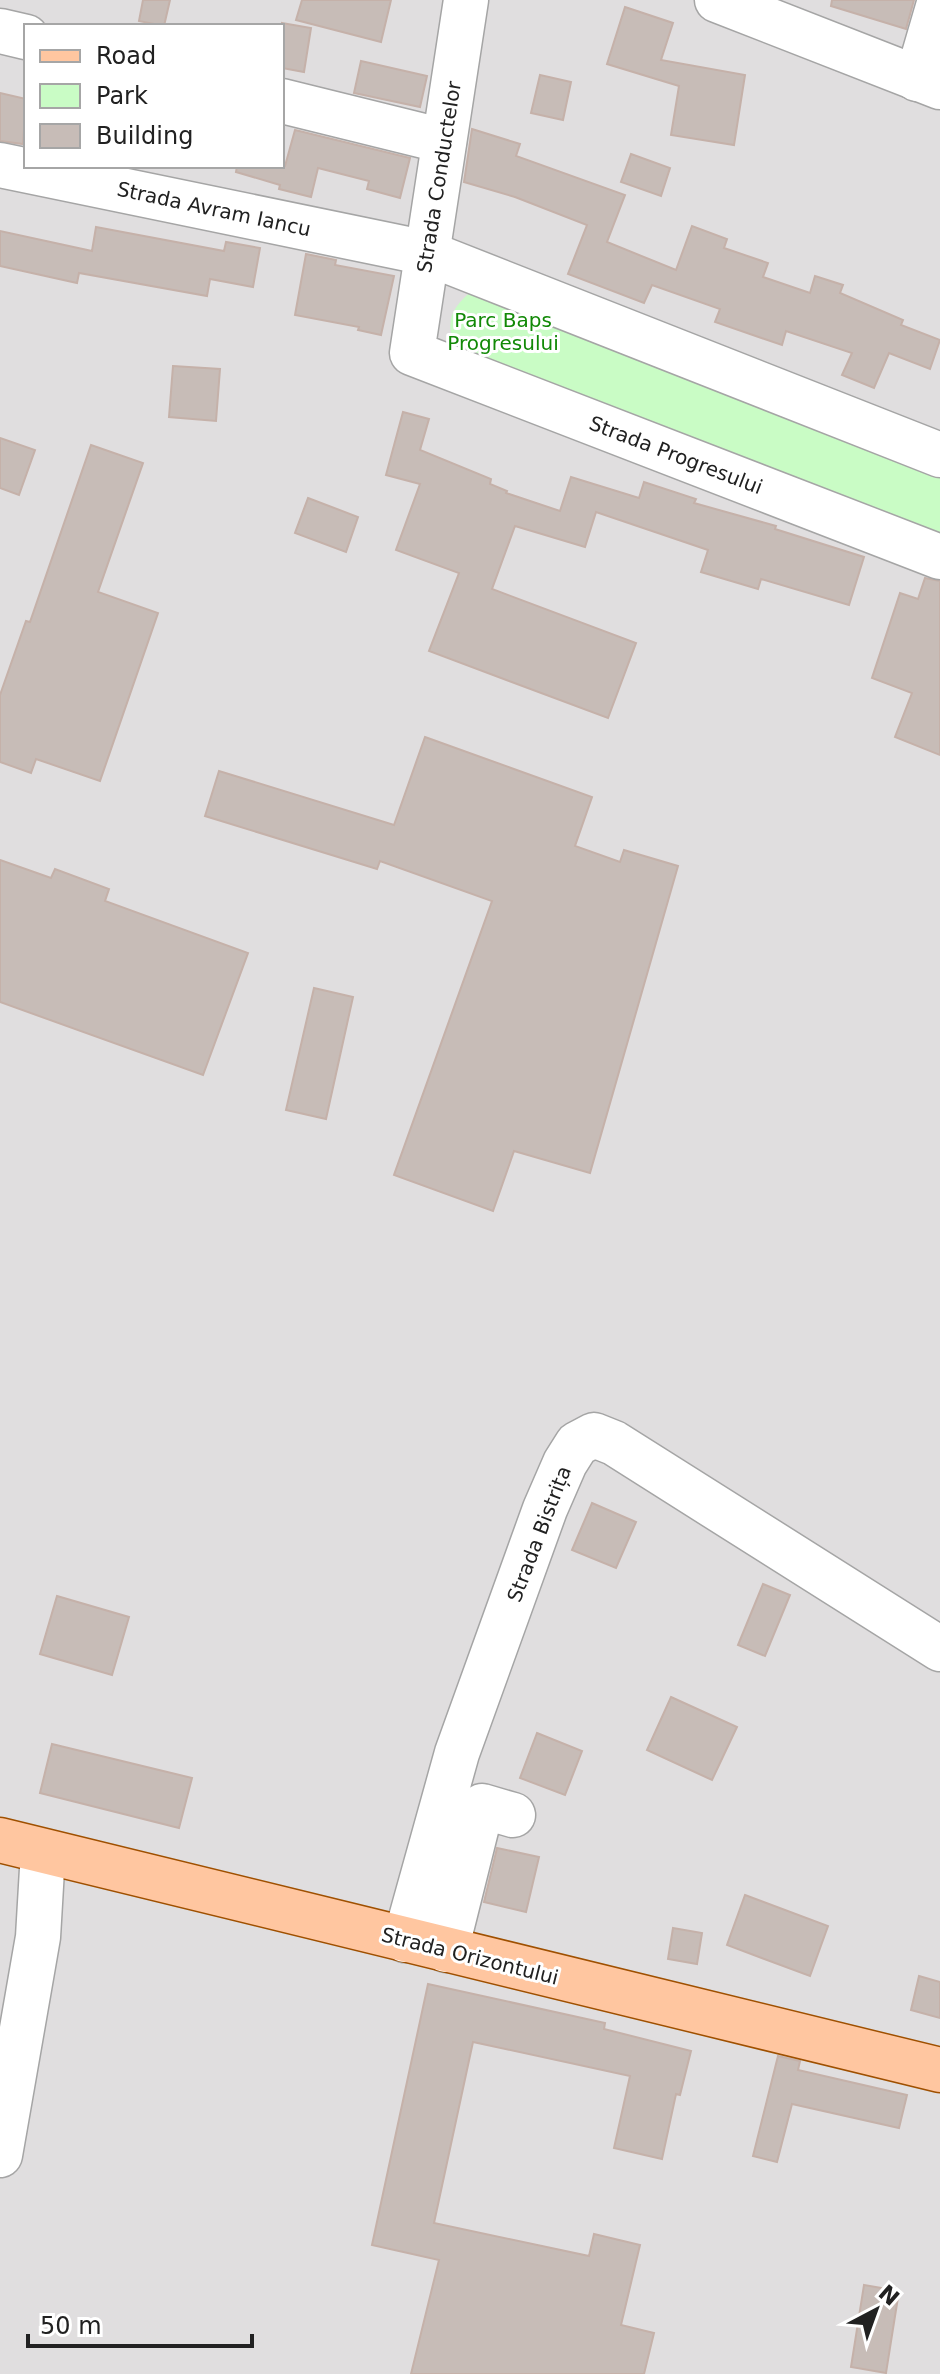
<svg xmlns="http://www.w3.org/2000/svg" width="940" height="2374" viewBox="0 0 940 2374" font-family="'DejaVu Sans',sans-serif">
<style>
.residential{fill:#e0dedf;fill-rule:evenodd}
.park{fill:#c9fcc5}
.building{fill:#c7bcb7;stroke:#c5b1a9;stroke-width:2}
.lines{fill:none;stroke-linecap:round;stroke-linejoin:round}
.minor-casing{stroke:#a5a5a5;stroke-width:47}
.major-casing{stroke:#9f5000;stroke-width:47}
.minor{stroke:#fff;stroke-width:44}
.major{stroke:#ffc6a0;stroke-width:44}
.labels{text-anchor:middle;stroke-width:6;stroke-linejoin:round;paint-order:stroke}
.street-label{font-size:20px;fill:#212121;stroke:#fff}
.park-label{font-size:20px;fill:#118906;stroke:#fff}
</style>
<rect width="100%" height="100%" fill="#f2ede8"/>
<path class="residential" d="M0,0H940V2374H0ZM26,26H282V166H26Z"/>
<path class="park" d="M475,288L940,468V539L457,352C444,321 450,309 475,288Z"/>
<g class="building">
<path d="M143,0H170L164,26L139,21Z"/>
<path d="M302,0H391L381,42L296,20Z"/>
<path d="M832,0H914L906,29L831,6Z"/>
<path d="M625,7L673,23L661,60L745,75L734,145L671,135L679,86L607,64Z"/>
<path d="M282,23L311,28L304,72L282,68Z"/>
<path d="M361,61L427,76L420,107L354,93Z"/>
<path d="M540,75L571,82L563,120L531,113Z"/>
<path d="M0,93L26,99L23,144L0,141Z"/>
<path d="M472,129L520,144L516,156L625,195L607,242L676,270L692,226L727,239L724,248L768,263L763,277L810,293L815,276L843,285L840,293L903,320L901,325L940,340L930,369L889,353L874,388L842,375L852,353L786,331L782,345L715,322L720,309L652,285L644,303L568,274L587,225L515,197L464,182Z"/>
<path d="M295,130L410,158L400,198L367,189L369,181L318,168L311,197L279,189L280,185L236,172L237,166H285Z"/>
<path d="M631,154L670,168L661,196L621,182Z"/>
<path d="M96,227L224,251L226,242L260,248L253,287L210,279L207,296L79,273L77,283L0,266V231L92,251Z"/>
<path d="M306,254L336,260L335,265L394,276L381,335L358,330L359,327L295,315Z"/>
<path d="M173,366L220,369L216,421L169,417Z"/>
<path d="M403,412L429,419L420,450L491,479L490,484L507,491L506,493L560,511L571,477L639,498L644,482L696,499L694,503L776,526L775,529L864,557L849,605L761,579L758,589L701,572L708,550L596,512L585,547L515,526L492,589L636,643L608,718L429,651L459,573L396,550L420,484L386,475Z"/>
<path d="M0,438L35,450L19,495L0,488Z"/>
<path d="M91,445L143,463L98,592L158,613L100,781L36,759L31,773L0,762V695L26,621L30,622Z"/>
<path d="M308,498L358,517L346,552L295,533Z"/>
<path d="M925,578L940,581V755L895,737L912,693L872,678L900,593L918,599Z"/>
<path d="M425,737L592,797L575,846L620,862L624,850L678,866L590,1173L514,1151L493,1211L394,1175L492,901L380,861L377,869L205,816L219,771L394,825Z"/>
<path d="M0,860L51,878L55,869L109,889L105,901L248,953L203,1075L0,1002Z"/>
<path d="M314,988L353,997L326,1119L286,1110Z"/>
<path d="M592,1503L636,1522L616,1568L572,1550Z"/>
<path d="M763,1584L790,1595L765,1656L738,1645Z"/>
<path d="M57,1596L129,1617L112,1675L40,1654Z"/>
<path d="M671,1697L737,1727L712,1780L647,1750Z"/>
<path d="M537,1733L582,1751L565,1795L520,1778Z"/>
<path d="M52,1744L192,1778L179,1828L40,1793Z"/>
<path d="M497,1848L539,1857L526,1912L484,1902Z"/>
<path d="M745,1895L828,1926L810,1976L727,1945Z"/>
<path d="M673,1928L702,1933L697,1964L668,1959Z"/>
<path d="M919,1976L940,1982V2018L911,2010Z"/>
<path d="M428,1984L605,2023L604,2029L691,2051L680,2095L676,2094L662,2159L614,2148L630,2076L473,2042L434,2223L589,2256L594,2234L640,2245L621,2325L654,2333L644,2374H411L439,2260L372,2245Z"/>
<path d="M778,2056L800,2061L798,2070L907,2095L899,2128L792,2104L777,2162L753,2156Z"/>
<path d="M864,2285L899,2291L886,2373L851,2367Z"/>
</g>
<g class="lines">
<defs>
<g id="minor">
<path d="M466,0L412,353L940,557"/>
<path d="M717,0L940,87"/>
<path d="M0,31L26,37"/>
<path d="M917,79L940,0"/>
<path d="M282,101L444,141"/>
<path d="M0,165L427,253L940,455"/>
<path d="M405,1940L457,1753L545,1509L565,1463L577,1444L594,1435L614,1443L940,1649"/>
<path d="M446,1950L482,1806L513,1815"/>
<path d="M0,2155L38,1937L43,1852"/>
</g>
<path id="major" d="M0,1840L940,2070"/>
</defs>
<use href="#minor" class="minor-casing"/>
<use href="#major" class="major-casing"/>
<use href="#minor" class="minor"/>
<use href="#major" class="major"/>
</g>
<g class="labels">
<g class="street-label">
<text transform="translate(439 177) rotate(-81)" y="7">Strada Conductelor</text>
<text transform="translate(214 209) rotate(12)" y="7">Strada Avram Iancu</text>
<text transform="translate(676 455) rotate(21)" y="7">Strada Progresului</text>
<text transform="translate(539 1534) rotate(-69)" y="7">Strada Bistrița</text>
<text transform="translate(470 1956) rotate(14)" y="7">Strada Orizontului</text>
</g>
<g class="park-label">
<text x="503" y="327">Parc Baps<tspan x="503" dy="23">Progresului</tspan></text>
</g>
</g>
<rect x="24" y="24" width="260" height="144" fill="#ffffff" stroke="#a6a6a6" stroke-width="2"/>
<rect x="40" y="50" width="40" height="12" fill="#ffc6a0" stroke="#a6a6a6" stroke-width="2"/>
<text x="96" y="64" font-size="24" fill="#212121">Road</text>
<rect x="40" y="84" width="40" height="24" fill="#c9fcc5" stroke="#a6a6a6" stroke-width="2"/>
<text x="96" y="104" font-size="24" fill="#212121">Park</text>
<rect x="40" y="124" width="40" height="24" fill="#c7bcb7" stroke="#a6a6a6" stroke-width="2"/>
<text x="96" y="144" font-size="24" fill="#212121">Building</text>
<g transform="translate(876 2310) rotate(41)" stroke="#ffffff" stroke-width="6" paint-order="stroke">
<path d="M0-6L14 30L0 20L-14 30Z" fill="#212121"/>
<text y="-12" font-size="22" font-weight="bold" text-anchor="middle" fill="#212121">N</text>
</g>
<path d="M28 2334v12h224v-12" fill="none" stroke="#212121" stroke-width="4"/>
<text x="40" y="2334" font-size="24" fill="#212121" stroke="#ffffff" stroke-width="6" paint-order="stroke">50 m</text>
</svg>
